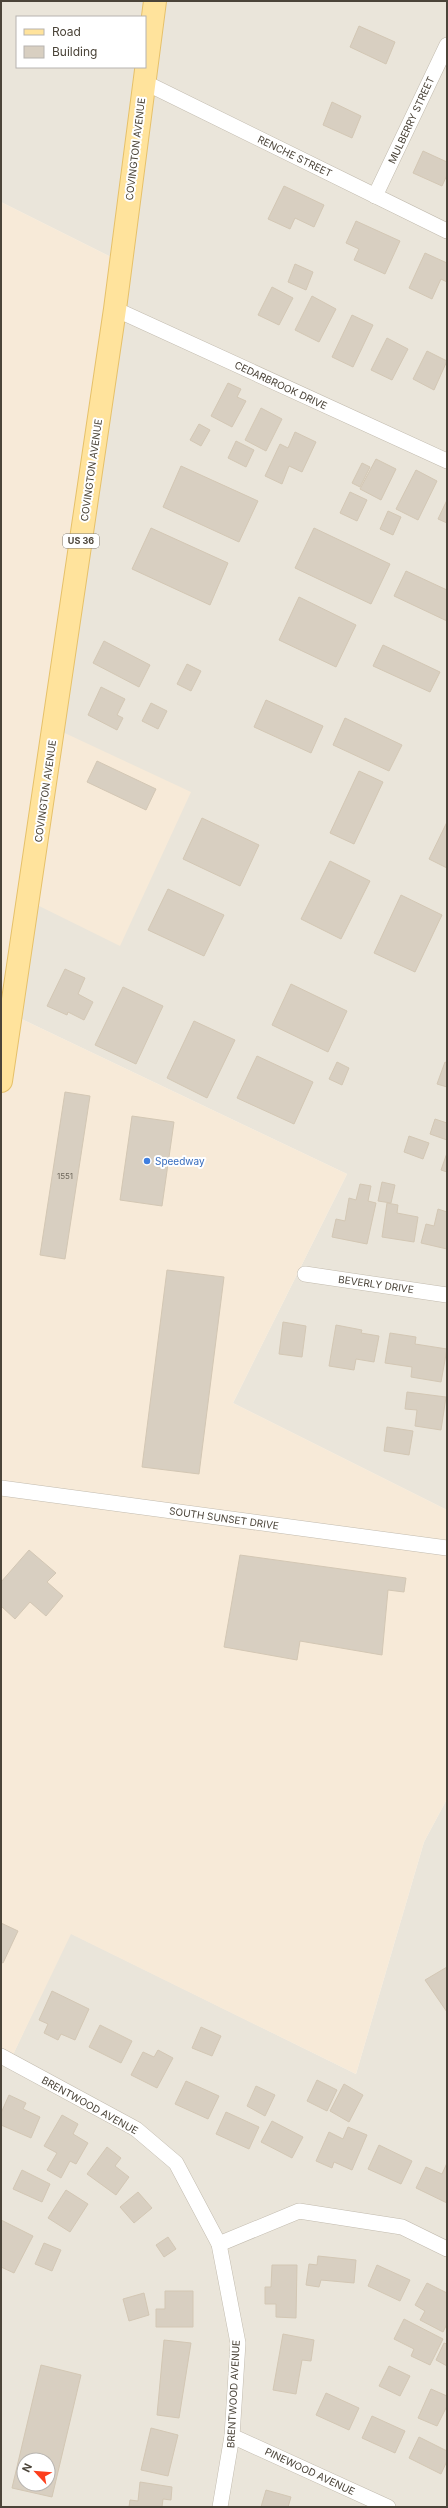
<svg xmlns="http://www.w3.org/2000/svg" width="448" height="2508" viewBox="0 0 448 2508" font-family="Inter,sans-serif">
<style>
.residential{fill:#eae5da;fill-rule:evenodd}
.commercial{fill:#f7ead8}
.building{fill:#d8cfc1;stroke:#d3c7b4;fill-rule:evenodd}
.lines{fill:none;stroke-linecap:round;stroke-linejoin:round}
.street-casing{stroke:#c2bbae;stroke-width:16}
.primary-casing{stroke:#e6c16a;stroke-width:24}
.street{stroke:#fff;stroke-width:15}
.primary{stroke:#ffe39c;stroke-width:22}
.shop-dot{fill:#3f7fe0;stroke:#fff;stroke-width:1.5}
.labels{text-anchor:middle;stroke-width:4;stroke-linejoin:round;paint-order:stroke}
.number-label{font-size:8px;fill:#6e675b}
.shield{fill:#fff;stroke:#817c74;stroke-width:1}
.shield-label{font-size:9px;font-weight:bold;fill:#4b4439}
.street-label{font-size:10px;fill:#4b4439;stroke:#fff}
.shop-label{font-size:10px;fill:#366cbe;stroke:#fff;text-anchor:start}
</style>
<rect width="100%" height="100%" fill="#f6f3ec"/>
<g class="residential">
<path d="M1,1H447V1510L233,1403L347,1174L11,1014L121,262L1,202ZM17,17H145V67H17Z"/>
<path d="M447,1799V2507H1V2056L10,2061L70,1933L356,2074L424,1842ZM24,2460H48V2484H24Z"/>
</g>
<path class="commercial" d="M1,202L121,262L54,728L191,792L120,946L29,901L11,1014L347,1174L233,1403L447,1510V1799L424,1842L356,2074L71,1934L10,2061L1,2056Z"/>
<g class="building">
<path d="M359,26L395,42L386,64L350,47Z"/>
<path d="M332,102L361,116L352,138L323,125Z"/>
<path d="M423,151L447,162V175L442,186L413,173Z"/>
<path d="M284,186L324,205L314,227L295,218L290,229L268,219Z"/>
<path d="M356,221L400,241L385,274L354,260L359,249L346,243Z"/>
<path d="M425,253L447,263V282L441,279L432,299L409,288Z"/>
<path d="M295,264L313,272L306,290L288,282Z"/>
<path d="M272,287L293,298L279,325L258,315Z"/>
<path d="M312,296L336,309L319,342L295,330Z"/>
<path d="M352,315L373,325L353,367L332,357Z"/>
<path d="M387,338L408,349L392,380L371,370Z"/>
<path d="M427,351L447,361L434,390L413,379Z"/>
<path d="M228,383L241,389L237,397L246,401L232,427L211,416Z"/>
<path d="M261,408L282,419L266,451L245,440Z"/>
<path d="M199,424L210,430L201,446L190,440Z"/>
<path d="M295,432L316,442L302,472L289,466L282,484L265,476L280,444L288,448Z"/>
<path d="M236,441L254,450L246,467L228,458Z"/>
<path d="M376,459L396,469L381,500L360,489Z"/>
<path d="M362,463L370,467L360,487L352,483Z"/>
<path d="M181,466L258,501L239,542L163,507Z"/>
<path d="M416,470L437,481L418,520L396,509Z"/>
<path d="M350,492L367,500L357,521L340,513Z"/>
<path d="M447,500V523L438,519Z"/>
<path d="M388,511L401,517L393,535L380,529Z"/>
<path d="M151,528L228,563L210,605L132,569Z"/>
<path d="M314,528L390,564L371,604L295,568Z"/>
<path d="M406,571L447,590V621L394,596Z"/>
<path d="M299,597L356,625L336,667L279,640Z"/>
<path d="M104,641L150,665L139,687L93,663Z"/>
<path d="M383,645L440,672L430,692L373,666Z"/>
<path d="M187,664L201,671L191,691L177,684Z"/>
<path d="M101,687L125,699L117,715L123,718L117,730L88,715Z"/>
<path d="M266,700L323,726L311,753L254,727Z"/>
<path d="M151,703L167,711L158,729L142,721Z"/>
<path d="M345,718L402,745L389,771L333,745Z"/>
<path d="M97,761L156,789L146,810L87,782Z"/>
<path d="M359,771L383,782L354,844L330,833Z"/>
<path d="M202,818L259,845L240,886L183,859Z"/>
<path d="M447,822V868L429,859Z"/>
<path d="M330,861L370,881L341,939L301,919Z"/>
<path d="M168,889L224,915L204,956L148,930Z"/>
<path d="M401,895L442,915L415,972L374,953Z"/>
<path d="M65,969L85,978L78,994L93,1002L84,1020L68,1012L67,1015L47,1006Z"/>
<path d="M291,984L347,1011L328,1052L272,1025Z"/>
<path d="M123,987L163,1006L136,1064L95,1045Z"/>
<path d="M194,1021L235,1040L207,1098L167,1078Z"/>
<path d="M257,1056L313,1082L294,1124L237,1098Z"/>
<path d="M337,1062L349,1068L342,1085L329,1079Z"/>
<path d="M445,1062L447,1063V1087L437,1084Z"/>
<path d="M65,1092L90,1096L65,1259L40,1255Z"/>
<path d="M132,1116L174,1122L162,1206L120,1200Z"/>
<path d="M435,1119L447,1123V1140L430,1134Z"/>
<path d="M409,1136L429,1143L423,1159L404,1152Z"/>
<path d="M447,1153V1172L441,1170Z"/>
<path d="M382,1182L395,1185L391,1203L378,1201Z"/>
<path d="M360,1184L371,1186L368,1201L376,1203L367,1244L332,1237L336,1219L345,1221L349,1198L356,1200Z"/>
<path d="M387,1203L398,1205L397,1213L418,1217L414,1242L382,1237Z"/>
<path d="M438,1209L447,1212V1249L421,1243L426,1224L434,1226Z"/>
<path d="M167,1270L224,1277L199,1474L142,1467Z"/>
<path d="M283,1322L306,1326L302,1357L279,1354Z"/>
<path d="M336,1325L362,1330L361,1333L379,1336L374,1362L356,1359L354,1370L329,1366Z"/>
<path d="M390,1333L416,1337L415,1344L447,1349L441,1382L411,1377L412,1367L385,1363Z"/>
<path d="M407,1392L446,1397L441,1430L415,1426L417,1410L405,1409Z"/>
<path d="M387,1427L413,1431L409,1455L384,1451Z"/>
<path d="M29,1550L56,1573L47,1582L63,1596L46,1616L30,1602L15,1619L1,1606V1582Z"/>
<path d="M240,1555L406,1578L404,1592L388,1590L382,1655L300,1641L297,1660L224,1647Z"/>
<path d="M1,1923L18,1931L3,1963L1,1962Z"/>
<path d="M447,1967V2012L425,1980Z"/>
<path d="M52,1991L89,2009L75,2040L61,2034L58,2040L44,2033L48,2024L39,2020Z"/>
<path d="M100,2025L132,2041L121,2063L89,2047Z"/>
<path d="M201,2027L221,2036L212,2056L192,2048Z"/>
<path d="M158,2050L173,2058L157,2088L131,2075L143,2052L154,2057Z"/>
<path d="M317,2080L337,2090L327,2111L307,2101Z"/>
<path d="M186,2081L219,2096L208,2119L175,2104Z"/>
<path d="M344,2084L363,2095L349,2122L330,2111Z"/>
<path d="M256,2086L275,2095L265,2116L247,2106Z"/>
<path d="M9,2095L26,2103L23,2109L40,2117L31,2138L1,2125V2113Z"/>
<path d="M226,2112L259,2127L249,2149L216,2134Z"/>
<path d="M62,2115L78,2124L73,2134L88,2143L76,2164L70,2161L61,2178L47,2170L57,2153L44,2146Z"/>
<path d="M272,2121L303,2137L292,2158L261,2142Z"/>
<path d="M348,2127L367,2135L352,2170L334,2162L332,2168L316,2161L329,2132L343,2139Z"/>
<path d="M379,2145L412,2161L401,2184L368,2169Z"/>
<path d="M107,2147L121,2158L115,2166L129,2177L116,2195L87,2174Z"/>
<path d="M447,2163V2203L416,2188L426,2167L442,2174Z"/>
<path d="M22,2170L50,2184L42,2202L13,2189Z"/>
<path d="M66,2190L88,2204L70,2232L48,2218Z"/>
<path d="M138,2192L152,2208L134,2223L120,2207Z"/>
<path d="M1,2220L33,2236L14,2273L1,2267Z"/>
<path d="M168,2237L176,2249L164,2257L156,2245Z"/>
<path d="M44,2243L61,2250L52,2271L35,2264Z"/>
<path d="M318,2256L356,2260L354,2283L321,2280L319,2287L306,2285L309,2264L317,2265Z"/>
<path d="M272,2265H297L296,2318L276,2317V2304H265V2287H271Z"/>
<path d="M377,2265L410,2280L400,2301L368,2286Z"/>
<path d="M427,2283L447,2293V2324L443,2332L420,2320L425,2311L415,2305Z"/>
<path d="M165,2291H193V2327H156V2309H165Z"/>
<path d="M144,2293L149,2315L129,2321L123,2299Z"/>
<path d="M404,2319L443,2339L430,2365L411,2356L414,2349L394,2339Z"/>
<path d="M283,2334L314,2340L311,2361L302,2360L296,2394L273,2390Z"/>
<path d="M164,2340L191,2343L179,2418L157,2415Z"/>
<path d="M444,2343L447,2344V2366L436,2360Z"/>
<path d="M41,2365L81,2375L52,2497L12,2488ZM24,2460H48V2484H24Z"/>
<path d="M389,2366L410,2376L400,2396L379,2386Z"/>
<path d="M431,2389L447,2396V2406L437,2426L418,2418Z"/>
<path d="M326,2393L359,2408L349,2430L316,2415Z"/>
<path d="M372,2416L405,2431L395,2453L362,2438Z"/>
<path d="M151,2428L178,2435L168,2476L141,2470Z"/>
<path d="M419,2437L447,2451V2461L441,2474L409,2458Z"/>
<path d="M140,2482L172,2487L171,2500L163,2499L162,2507H129L130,2500L138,2501Z"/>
<path d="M266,2490L291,2497L288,2507H261Z"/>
</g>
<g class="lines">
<defs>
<g id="street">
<path d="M144,82L447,231"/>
<path d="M375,196L447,45"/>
<path d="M115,309L447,461"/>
<path d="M305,1274L447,1295"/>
<path d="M1,1488L447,1548"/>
<path d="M1,2056L136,2129L176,2163L219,2244L238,2343L232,2436L220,2507"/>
<path d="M219,2244L299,2211L402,2227L447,2249"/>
<path d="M232,2436L388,2507"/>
</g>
<path id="primary" d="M1,1081L115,309L155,1"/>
</defs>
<use href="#street" class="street-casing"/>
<use href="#primary" class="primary-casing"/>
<use href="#street" class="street"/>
<use href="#primary" class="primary"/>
</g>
<circle class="shop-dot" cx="147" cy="1161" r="4"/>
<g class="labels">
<g class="number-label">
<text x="65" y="1179">1551</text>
</g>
<rect class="shield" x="63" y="534" width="36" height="14" rx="3"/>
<g class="shield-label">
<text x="81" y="544">US 36</text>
</g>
<g class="street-label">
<text transform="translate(411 120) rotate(-65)" y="4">MULBERRY STREET</text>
<text transform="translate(135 149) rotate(-83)" y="4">COVINGTON AVENUE</text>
<text transform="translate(295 156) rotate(26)" y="4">RENCHE STREET</text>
<text transform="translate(281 385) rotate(25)" y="4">CEDARBROOK DRIVE</text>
<text transform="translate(91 470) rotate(-82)" y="4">COVINGTON AVENUE</text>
<text transform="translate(45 791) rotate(-82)" y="4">COVINGTON AVENUE</text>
<text transform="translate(376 1284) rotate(8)" y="4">BEVERLY DRIVE</text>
<text transform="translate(224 1518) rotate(8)" y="4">SOUTH SUNSET DRIVE</text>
<text transform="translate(90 2105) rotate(29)" y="4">BRENTWOOD AVENUE</text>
<text transform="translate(233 2394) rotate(-87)" y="4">BRENTWOOD AVENUE</text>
<text transform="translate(310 2471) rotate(25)" y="4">PINEWOOD AVENUE</text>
</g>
<g class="shop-label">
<text x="155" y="1165">Speedway</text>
</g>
</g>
<rect width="448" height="2508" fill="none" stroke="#4b4439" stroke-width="4"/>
<rect x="16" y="16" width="130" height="52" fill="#ffffff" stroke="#b7b4b0"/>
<rect x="24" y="29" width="20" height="6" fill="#ffe39c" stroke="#b7b4b0"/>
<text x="52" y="36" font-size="12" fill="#4b4439">Road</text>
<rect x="24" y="46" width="20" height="12" fill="#d8cfc1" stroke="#b7b4b0"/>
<text x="52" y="56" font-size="12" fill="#4b4439">Building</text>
<g transform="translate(36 2472) rotate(296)"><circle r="19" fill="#ffffff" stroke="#b7b4b0"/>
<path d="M0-3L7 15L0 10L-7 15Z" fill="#fc3f1d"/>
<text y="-6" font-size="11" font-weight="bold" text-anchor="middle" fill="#4b4439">N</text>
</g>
</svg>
